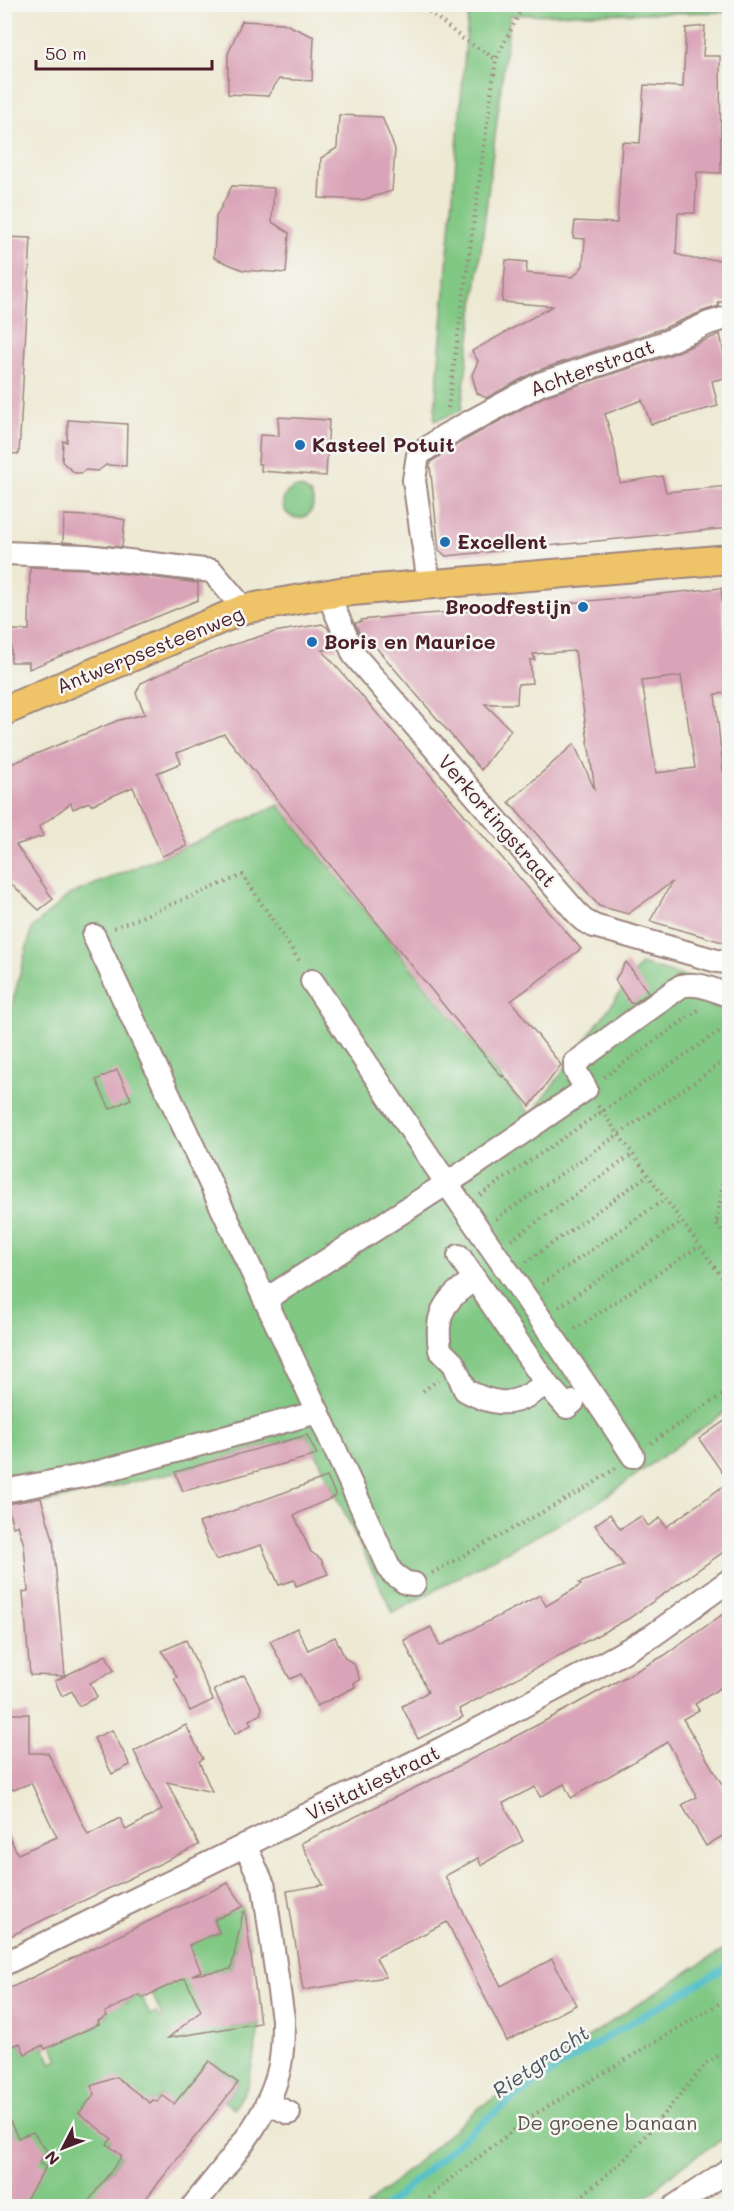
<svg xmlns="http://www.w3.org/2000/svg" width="734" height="2211" viewBox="0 0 734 2211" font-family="Mali,sans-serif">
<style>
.green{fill:#81c884;stroke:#667458;stroke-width:1.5}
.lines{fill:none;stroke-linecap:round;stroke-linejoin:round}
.stream{stroke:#50bec8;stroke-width:7}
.building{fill:#daa4b8;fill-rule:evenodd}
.minor-casing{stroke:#9c847f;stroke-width:26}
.major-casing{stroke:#9c847f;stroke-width:32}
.path{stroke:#9c847f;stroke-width:4;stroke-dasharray:1.5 4.5;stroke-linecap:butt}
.minor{stroke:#fff;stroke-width:22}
.major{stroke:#efc469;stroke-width:28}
.poi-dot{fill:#1f6fb2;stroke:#f6f6f2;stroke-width:2}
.labels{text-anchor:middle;stroke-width:5;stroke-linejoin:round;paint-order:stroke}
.street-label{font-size:20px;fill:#4a1f2b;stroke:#f6f6f2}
.poi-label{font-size:20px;font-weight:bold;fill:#4a1f2b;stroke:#f6f6f2;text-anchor:start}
.park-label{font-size:20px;fill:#5a5246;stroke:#f6f6f2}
.water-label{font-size:21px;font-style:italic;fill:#4c5762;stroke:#f6f6f2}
</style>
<rect width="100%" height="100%" fill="#f6f6f2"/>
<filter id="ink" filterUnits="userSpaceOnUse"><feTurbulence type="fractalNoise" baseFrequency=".0167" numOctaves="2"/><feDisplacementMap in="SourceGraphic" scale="12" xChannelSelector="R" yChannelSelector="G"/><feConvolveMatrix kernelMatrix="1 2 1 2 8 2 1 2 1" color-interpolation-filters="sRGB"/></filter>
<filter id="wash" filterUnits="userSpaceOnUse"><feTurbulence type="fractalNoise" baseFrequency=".008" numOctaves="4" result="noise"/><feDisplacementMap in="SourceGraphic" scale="24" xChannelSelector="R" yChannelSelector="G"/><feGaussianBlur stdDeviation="1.35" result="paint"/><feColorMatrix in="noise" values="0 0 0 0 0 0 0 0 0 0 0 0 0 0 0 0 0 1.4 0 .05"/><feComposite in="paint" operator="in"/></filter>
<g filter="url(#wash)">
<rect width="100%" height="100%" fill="#ede9d3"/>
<g class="green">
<path d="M469,5L729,4L730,12L510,15L461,411L434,421Z"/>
<circle cx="298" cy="503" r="15"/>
<path d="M279,805L531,1115L641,964L729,989V1409L595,1504L393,1613L307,1435L175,1472L43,1503L38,1490L31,1486L27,1473L5,1474L4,1170L10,1012L32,928L69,895L187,846Z"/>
<path d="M242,1906L250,1946L235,1947L231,1969L202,1974L231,2028L260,2023L248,2086L234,2109L224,2101L238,2083L209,2061L195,2077L179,2109L162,2095L156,2102L153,2100L141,2115L134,2111L108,2144L124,2157H121L108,2174L131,2194L87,2204L91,2206H24L25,2152L5,2146V2050L20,2043L25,2053L38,2036L52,2063L59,2060L36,2011L74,2035L83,2031V2012L91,2029L99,2024L98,2021L107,2016L96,1995L118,1990L124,2003L133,1999L121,1973L128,1969L150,2015L156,2012L159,2019L163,2018L150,1989L205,1930L208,1937L219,1932L214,1920Z"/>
<path d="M729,1947V2134L679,2168L635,2206H367L476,2110L698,1965Z"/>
</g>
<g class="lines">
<path class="stream" d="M386,2206C417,2180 447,2151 479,2125C556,2063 645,2015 730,1965"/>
</g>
<g id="blocks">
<g class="building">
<path d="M242,21L283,23L314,37L312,81L279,79L268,96L228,94V54Z"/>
<path d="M705,26L703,56H720L721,173L697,172L695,213H678L676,254L693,259L729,260V302H718L719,306L703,311L664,328L536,371L486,398L477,393L472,375L478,361L472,351L553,306L502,302L506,260L527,262L526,273L573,277L583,266L585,239L573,238L575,221L617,223L622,142L640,143L644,85L683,87L686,28Z"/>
<path d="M339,115L382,117L395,149L392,191L362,200L319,198L321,158L337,148Z"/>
<path d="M232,186L274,188L272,222L289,233L286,273L243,270L214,258L216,217Z"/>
<path d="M4,237L31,238L19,454L4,453Z"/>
<path d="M720,334L729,377L712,381L718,406L651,424L642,400L605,414L615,450L620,483L662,476L666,492L729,486V528L446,556L439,550L430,465L432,461L458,444L545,396L673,354Z"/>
<path d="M278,417L329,420L326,476L261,471V464H258L260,435L279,436Z"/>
<path d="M68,420L127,424L126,466L106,465L98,471L85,470L81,473H75L62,462L63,441L67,442Z"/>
<path d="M64,515L112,517L125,520L122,547L63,542Z"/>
<path d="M30,567L85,569L198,583V600L29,669V662H11V630H29Z"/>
<path d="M721,588L729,693L715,694L723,771H729V944L650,921L672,882L628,914L599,906L509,802L574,744L595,790L575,651L533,654L535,660H530L532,683L518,684L517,704H485L511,730L481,770L374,645L365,646L355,623L361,622V620L400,616L568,603ZM681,676L695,768L656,773L642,681Z"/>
<path d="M322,624L328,628L337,649L322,650L581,949L511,1001L561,1065L530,1106L503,1075L502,1077L224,734L177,753L181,763L157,773L187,846L162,856L133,787L91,805L89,802L73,809L71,803L39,827L43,836L16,845L53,899L39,910L4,877V767L119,720L145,714L136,693L141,683L180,665L232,645L274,632Z"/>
<path d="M626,962L649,993L634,1003H630L615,980Z"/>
<path d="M117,1070L131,1099L110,1109L96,1080Z"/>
<path d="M729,1418V1548L628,1619L459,1709L463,1717L418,1739L402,1706L428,1692L404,1640L431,1627L440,1646L540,1595L546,1606L581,1585L579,1583L624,1566L595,1525L610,1514L620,1529L641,1516L648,1526L660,1518L666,1527L729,1482L699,1439Z"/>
<path d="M307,1435L317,1455L183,1491L175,1472Z"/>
<path d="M327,1477L336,1496L294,1515L311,1552L321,1559L328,1574L296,1586L294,1580L279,1585L261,1545L216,1560L199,1523Z"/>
<path d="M41,1498L53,1539L65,1676L30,1675L23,1592L28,1591L24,1545L18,1525L13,1527L7,1504Z"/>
<path d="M729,1610V1682L695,1704L699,1710L683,1719L729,1796V1832L706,1846L682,1805L697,1797L668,1742L571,1798L564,1784L540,1797L535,1787L503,1803L523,1841L481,1865L478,1858L445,1876L501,1986L552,1959L576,2005L507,2041L447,1922L376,1958L386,1977L303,1990L287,1891L323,1885L301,1843L437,1777L543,1722L665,1655Z"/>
<path d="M297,1628L308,1650L335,1637L345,1658L354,1664L360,1680L354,1683L355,1687L317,1706L301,1674L290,1679L270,1641Z"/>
<path d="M186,1640L213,1700L190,1711L174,1678L177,1677L162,1651Z"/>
<path d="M106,1655L114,1671L90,1683L97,1697L79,1706L72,1691L62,1696L55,1681Z"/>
<path d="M244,1675L262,1708L260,1715L249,1720L251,1725L235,1734L214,1690Z"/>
<path d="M4,1714H29V1753H48L88,1835L120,1818L126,1830L162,1810L134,1751L186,1725L203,1759L199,1761L212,1792L167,1782L199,1845L4,1939V1827L18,1854L57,1837L31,1783L13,1790L4,1773Z"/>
<path d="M112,1730L130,1765L112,1774L94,1738Z"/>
<path d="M228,1883L244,1906L214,1920L219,1932L189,1945L201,1971L192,1975L231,1969L243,1912H245L260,2023L168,2038L201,2011L185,1978L142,1998L140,1995L105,2012L107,2016L98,2021L99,2024L45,2049L43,2045L25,2054L20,2043L4,2050V1991Z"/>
<path d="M209,2061L238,2083L140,2206H85L122,2156L107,2144L112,2139L79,2113L95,2094L91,2086L116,2077L150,2103L153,2100L157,2102L162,2095L174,2104Z"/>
<path d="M4,2109L18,2138L33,2132L47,2151L39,2163L46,2167L22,2206H4Z"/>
</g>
</g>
</g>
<g filter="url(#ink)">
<use href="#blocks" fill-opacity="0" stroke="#9c847f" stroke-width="1.5"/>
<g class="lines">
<defs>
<g id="minor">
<path d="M4,553L86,556L212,571L244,609"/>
<path d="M429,584L414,480L418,455L444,436L540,384L669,341L709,323L730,317"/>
<path d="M328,594L354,655L583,920L594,926L717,961L730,962"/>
<path d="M94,936L318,1412L391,1572L406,1583L414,1584"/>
<path d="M312,981C357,1048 400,1115 446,1182C508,1273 573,1363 633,1456"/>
<path d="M459,1256L546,1383L567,1407L573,1402"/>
<path d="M465,1286C440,1304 436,1320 440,1350L454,1364L465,1390C493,1405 512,1408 538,1389"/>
<path d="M265,1300L466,1171L586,1089L575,1070V1063L681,986C697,981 715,991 730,996"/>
<path d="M4,1491L88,1475L318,1412"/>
<path d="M4,1964L443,1748L586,1673L652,1636L730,1580"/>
<path d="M267,2103L289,2113"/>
<path d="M193,2206C226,2164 270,2119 280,2065C283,2050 283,2035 283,2019L264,1887L245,1845"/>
<path d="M675,2206L730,2169"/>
</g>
<path id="major" d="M4,711L244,609L340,592L730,559"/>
</defs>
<use href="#minor" class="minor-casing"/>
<use href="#major" class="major-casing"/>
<g class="path">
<path d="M420,4L463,39L496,59"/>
<path d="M448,408L496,59L524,4"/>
<path d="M114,928L243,875L300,962"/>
<path d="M604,1077L701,1008"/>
<path d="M598,1106L730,1288"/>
<path d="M730,1142L716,1224L730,1242"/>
<path d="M480,1195L730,1024"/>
<path d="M496,1219L730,1057"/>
<path d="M717,1223L730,1216"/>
<path d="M511,1240L633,1154"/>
<path d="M526,1262L648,1175"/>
<path d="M542,1284L665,1199"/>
<path d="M559,1307L682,1222"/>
<path d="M575,1329L699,1246"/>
<path d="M423,1391L438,1380"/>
<path d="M651,1443L730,1389"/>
<path d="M432,1573L588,1487L616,1468"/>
<path d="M420,2206L449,2180L532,2116L730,1997"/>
<path d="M570,2206L627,2157L707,2063L730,2049"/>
</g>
<use href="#minor" class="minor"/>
<use href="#major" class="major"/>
</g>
</g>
<g class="poi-dot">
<circle cx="300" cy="445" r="6"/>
<circle cx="445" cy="542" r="6"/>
<circle cx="583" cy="607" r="6"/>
<circle cx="312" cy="642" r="6"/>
</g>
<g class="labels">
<g class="street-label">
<text transform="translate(592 368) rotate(-20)" y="7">Achterstraat</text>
<text transform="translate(150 650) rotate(-22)" y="7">Antwerpsesteenweg</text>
<text transform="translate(497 821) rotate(49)" y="7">Verkortingstraat</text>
<text transform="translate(373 1783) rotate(-26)" y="7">Visitatiestraat</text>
</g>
<g class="poi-label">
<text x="312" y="452">Kasteel Potuit</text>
<text x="457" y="549">Excellent</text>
<text x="571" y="614" text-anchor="end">Broodfestijn</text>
<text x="324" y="649">Boris en Maurice</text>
</g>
<g class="park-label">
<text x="607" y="2130">De groene banaan</text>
</g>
<g class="water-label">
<text transform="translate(541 2062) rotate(-34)" y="7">Rietgracht</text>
</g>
</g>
<rect width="734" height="2211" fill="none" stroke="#f6f6f2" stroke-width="24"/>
<g transform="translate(63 2148) rotate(228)" stroke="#f6f6f2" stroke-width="4.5" paint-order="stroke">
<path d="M0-4.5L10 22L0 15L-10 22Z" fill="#4a1f2b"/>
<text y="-9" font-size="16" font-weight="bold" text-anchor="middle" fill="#4a1f2b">N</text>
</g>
<path d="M36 60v9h176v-9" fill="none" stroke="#4a1f2b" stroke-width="3"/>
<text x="45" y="60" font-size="18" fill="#4a1f2b" stroke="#f6f6f2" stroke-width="4.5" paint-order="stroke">50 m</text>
</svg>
